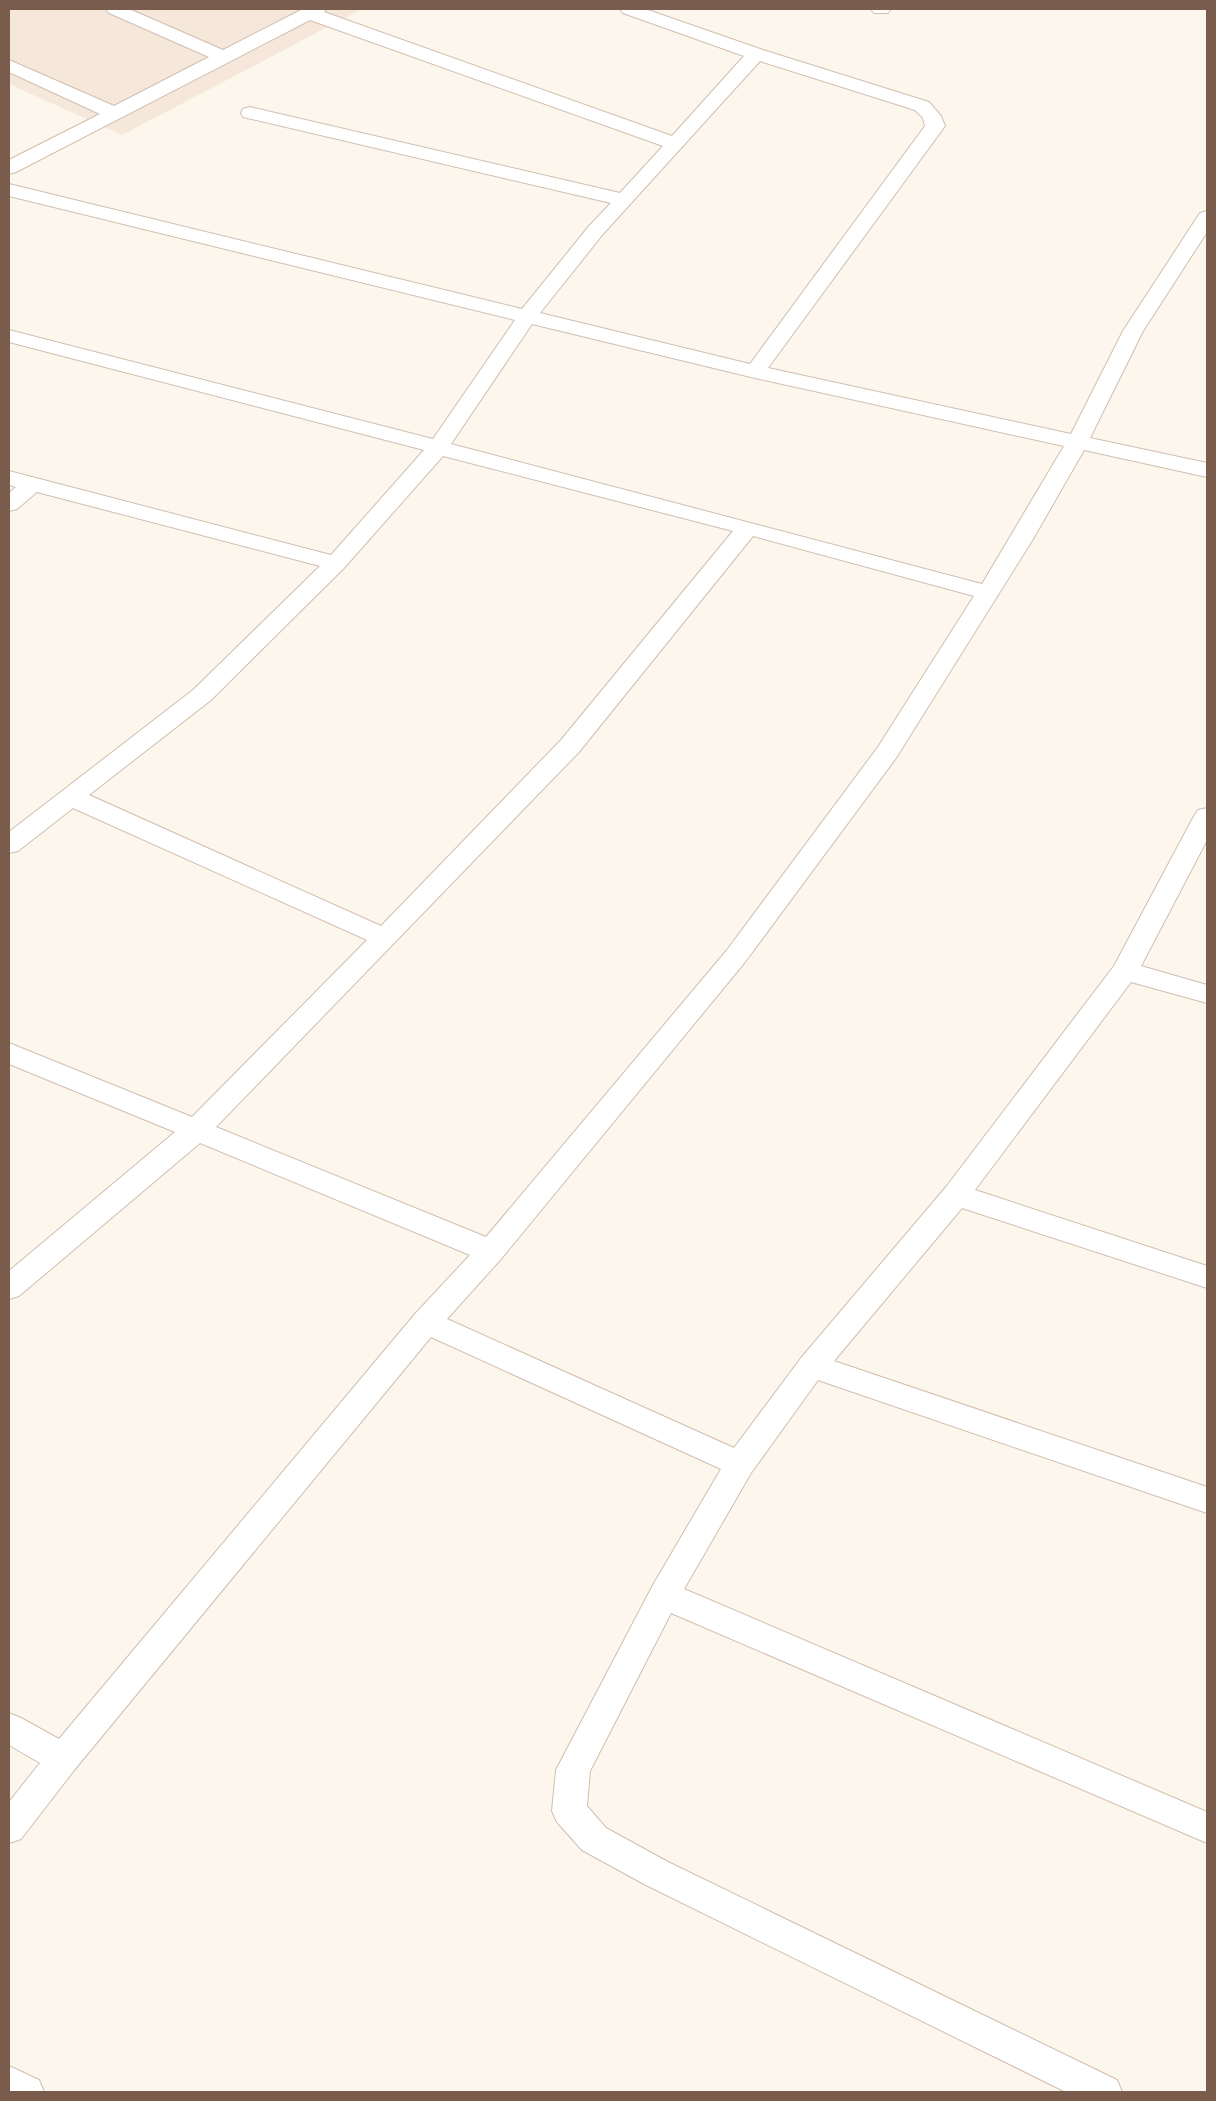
<svg xmlns="http://www.w3.org/2000/svg" width="1216" height="2101" viewBox="0 0 1216 2101" font-family="Rubik,sans-serif">
<style>
.residential{fill:#f5e8da}
.lines{fill:none;stroke-linecap:round;stroke-linejoin:round}
.minor-casing{stroke:#d1beb0;stroke-width:2}
.minor{fill:#fff;fill-rule:evenodd}
</style>
<rect width="100%" height="100%" fill="#fdf6ec"/>
<path class="residential" d="M9,9H362L122,135L9,84Z"/>
<g class="lines">
<defs>
<g id="minor">
<path d="M106,9H129L223,50L303,9H326L324,12L672,136L744,56L623,13L620,9H645L763,50L929,102L941,116L945,126L768,368L1071,434L1123,331L1200,213L1207,211V232L1143,331L1090,438L1207,463V477L1084,450L1033,539L896,758L745,962L501,1259L447,1319L734,1448L801,1358L946,1187L1114,966L1194,816L1198,810L1207,808V840L1141,966L1207,985V1003L1131,982L975,1190L1207,1266V1288L962,1208L834,1361L1207,1487V1513L818,1380L751,1473L684,1589L1207,1812V1843L671,1613L590,1771L587,1806L606,1828L668,1862L1117,2080L1122,2092H1066L644,1884L582,1850L557,1822L552,1811L556,1770L653,1585L721,1469L431,1337L75,1769L21,1839L9,1843V1802L40,1763L9,1745V1713L21,1718L59,1739L415,1314L470,1255L200,1143L19,1296L9,1299V1271L175,1132L9,1064V1043L192,1117L367,940L73,808L18,851L9,853V832L193,690L320,566L37,492L17,509L9,511V493L16,487L9,485V471L331,555L424,450L9,342V330L433,439L515,320L9,196V184L522,309L589,226L611,203L243,117L241,113L243,109L250,107L620,193L663,146L310,20L16,172L9,174V160L100,114L9,72V60L114,106L209,57L109,13ZM760,61L915,110L923,118L925,126L750,364L540,313L603,234ZM532,324L755,378L1064,446L982,584L451,444ZM443,456L733,531L561,740L381,926L89,795L211,700L344,568ZM753,536L974,596L878,747L727,950L486,1237L216,1127L579,752Z"/>
<path d="M871,9H891L888,13H874Z"/>
<path d="M9,2066L39,2080L44,2092H9Z"/>
</g>
</defs>
<use href="#minor" class="minor-casing"/>
<use href="#minor" class="minor"/>
</g>
<rect width="1216" height="2101" fill="none" stroke="#7a5c4d" stroke-width="20"/>
</svg>
